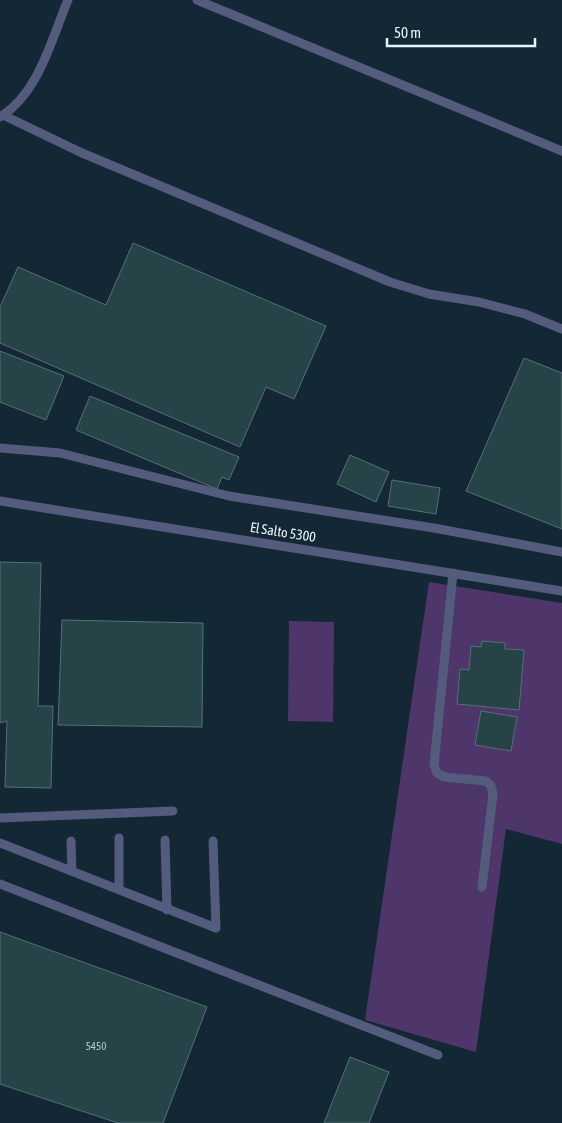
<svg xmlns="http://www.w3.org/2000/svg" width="562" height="1123" viewBox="0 0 562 1123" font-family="'Asap Condensed',sans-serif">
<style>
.green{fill:#4f366a}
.building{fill:#264347;stroke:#537176}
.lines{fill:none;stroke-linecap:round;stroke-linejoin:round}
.lane{stroke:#545c7d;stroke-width:9}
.labels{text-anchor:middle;stroke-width:5;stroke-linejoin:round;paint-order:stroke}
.number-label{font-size:11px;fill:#b8c8d0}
.street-label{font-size:14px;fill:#e8f4fd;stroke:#142734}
</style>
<rect width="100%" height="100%" fill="#142734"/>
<g class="green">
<path d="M429,582L562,603V844L506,829L476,1052L365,1020Z"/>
<path d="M289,621L334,622L333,722L288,721Z"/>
</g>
<g class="building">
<path d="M133,243L326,326L294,399L266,387L240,447L0,343V307L18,267L106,305Z"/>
<path d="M0,351L64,376L46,420L0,402Z"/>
<path d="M524,358L562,373V529L466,491Z"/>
<path d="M90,396L239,457L229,480L222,477L217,489L76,430Z"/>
<path d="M350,455L389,472L376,502L337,484Z"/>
<path d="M392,480L440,488L436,514L388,506Z"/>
<path d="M0,562L41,563L38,706H53L51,788L5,787L7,721L0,723Z"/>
<path d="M62,620L203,623L202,727L58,725Z"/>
<path d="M482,641L505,643V649L524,650L519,710L457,704L460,669L469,670L471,646L481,647Z"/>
<path d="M481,711L517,717L511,751L475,745Z"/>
<path d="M0,932L207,1007L163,1123H118L0,1084Z"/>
<path d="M350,1057L389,1072L369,1123H324Z"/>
</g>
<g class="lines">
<g class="lane">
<path d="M197,0L562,151"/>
<path d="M3,115L82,153L390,282L429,294L479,302L525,314L562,329"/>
<path d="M0,117C39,93 51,40 68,0"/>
<path d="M0,448L60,453L229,496L434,528L562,552"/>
<path d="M0,501L562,591"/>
<path d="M453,573L434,765L437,773L444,777L486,781L491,786L493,794L482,887"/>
<path d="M0,818L173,811"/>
<path d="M119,838V889"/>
<path d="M165,840L167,910"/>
<path d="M71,841L72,871"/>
<path d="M0,843L216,928L213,841"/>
<path d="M0,884L438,1055"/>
</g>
</g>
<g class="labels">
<g class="number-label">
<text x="96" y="1050">5450</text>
</g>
<g class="street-label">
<text transform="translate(283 532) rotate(9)" y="5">El Salto 5300</text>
</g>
</g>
<path d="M387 38v8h148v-8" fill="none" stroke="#e8f4fd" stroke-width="2.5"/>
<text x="394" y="38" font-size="15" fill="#e8f4fd" stroke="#142734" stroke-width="4" paint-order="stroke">50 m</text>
</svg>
